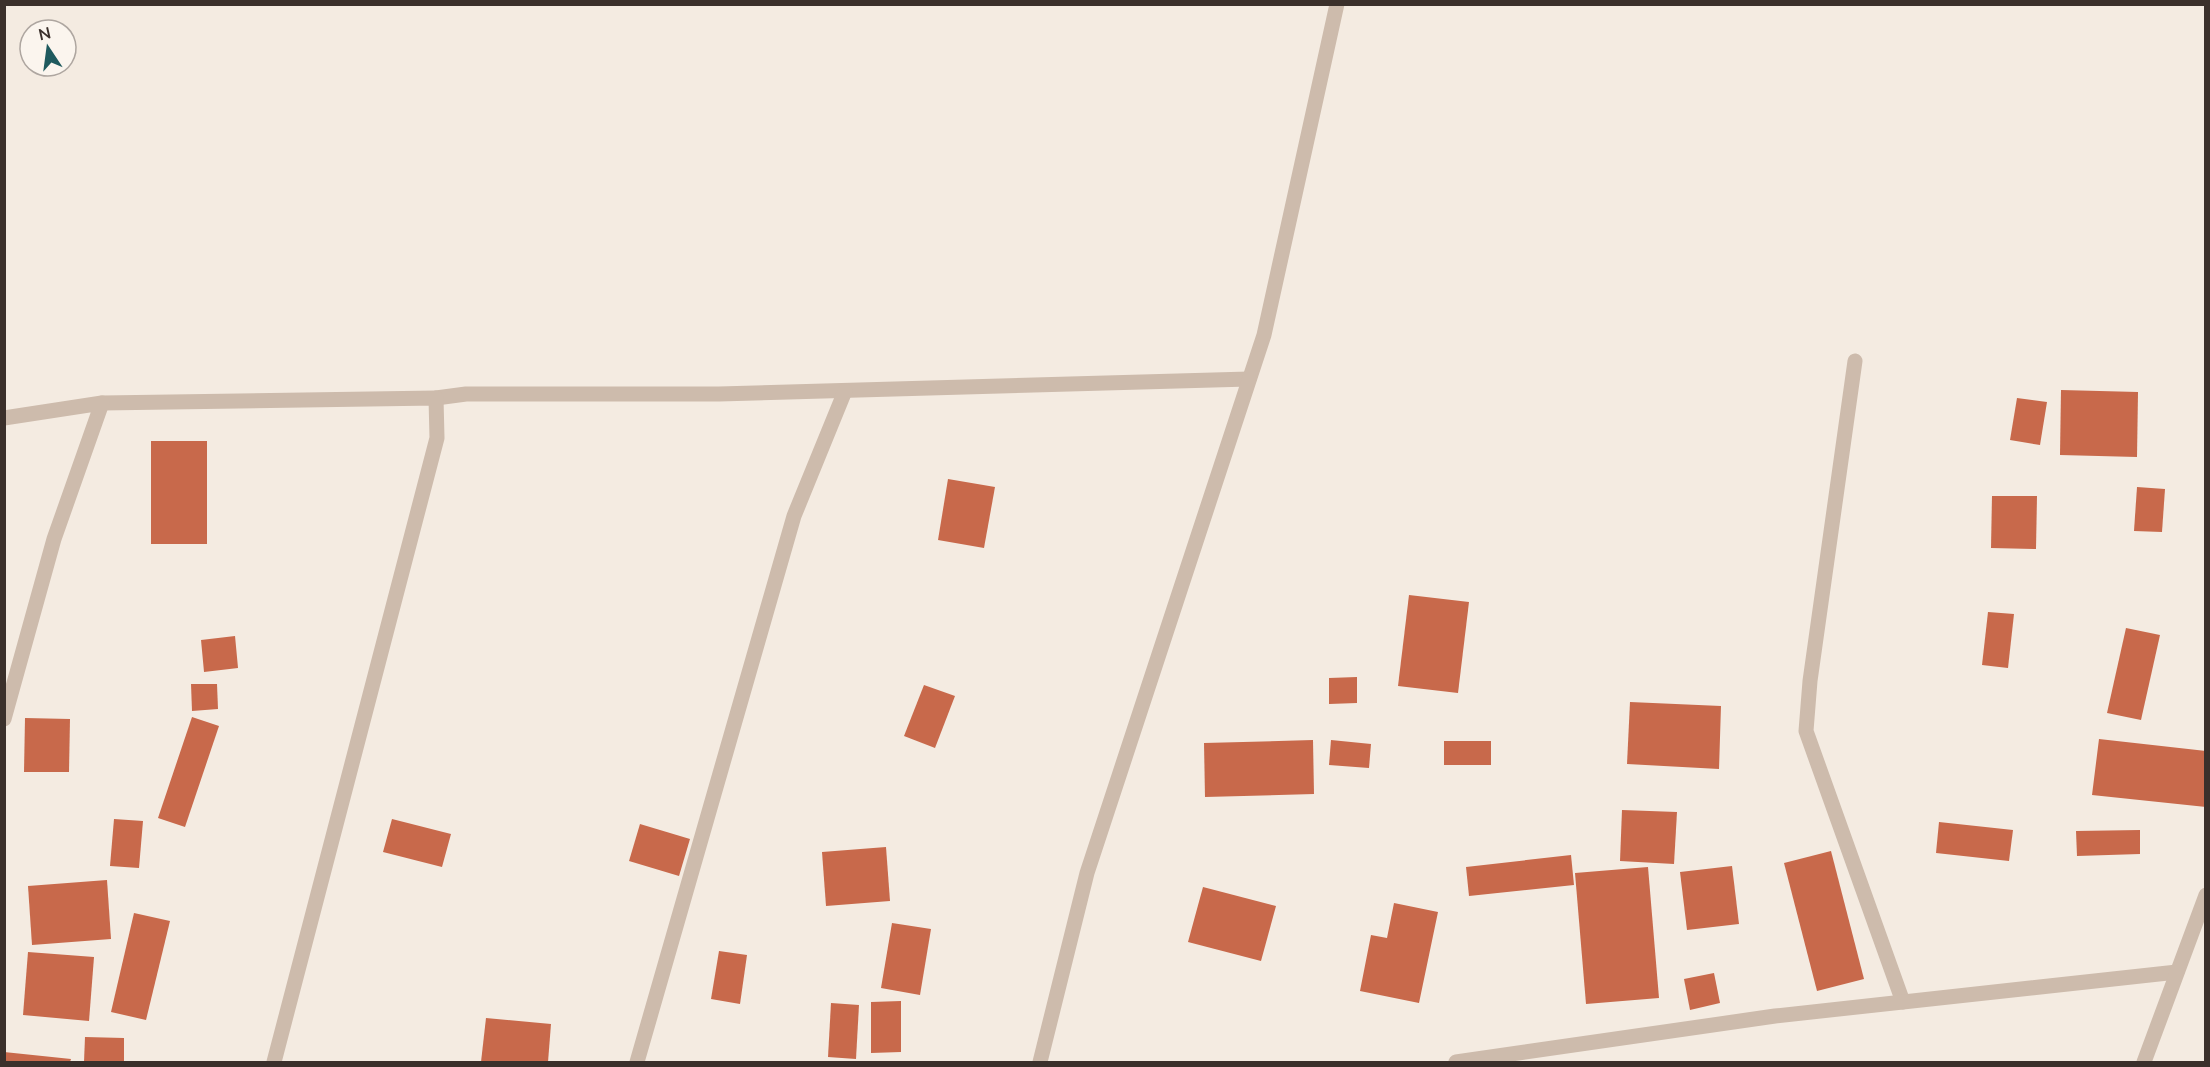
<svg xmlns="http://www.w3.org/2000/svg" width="2210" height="1067" viewBox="0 0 2210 1067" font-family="Mulish,sans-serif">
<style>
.building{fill:#c8694b}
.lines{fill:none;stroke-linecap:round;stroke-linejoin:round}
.street{stroke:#cdbbac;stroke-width:15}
</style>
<rect width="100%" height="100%" fill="#f4ebe1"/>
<g class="building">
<path d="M2061,390L2138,392L2137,457L2060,455Z"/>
<path d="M2017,398L2047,402L2040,445L2010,440Z"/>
<rect x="151" y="441" width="56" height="103"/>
<path d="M948,479L995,487L984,548L938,540Z"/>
<path d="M2137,487L2165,489L2162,532L2134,531Z"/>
<path d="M1992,496H2037L2036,549L1991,548Z"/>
<path d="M1409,595L1469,602L1458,693L1398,686Z"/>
<path d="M1988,612L2014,614L2008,668L1982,665Z"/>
<path d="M2126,628L2160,635L2141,720L2107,713Z"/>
<path d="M235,636L238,668L204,672L201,640Z"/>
<path d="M1357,677V703L1329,704V678Z"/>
<path d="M191,684H217L218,709L192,711Z"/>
<path d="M924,685L955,696L935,748L904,736Z"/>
<path d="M1630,702L1721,706L1719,769L1627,764Z"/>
<path d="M192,717L219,726L185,827L158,818Z"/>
<path d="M25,718L70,719L69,772H24Z"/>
<path d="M2099,739L2206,751V807L2092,795Z"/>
<path d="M1313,740L1314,794L1205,797L1204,743Z"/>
<path d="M1331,740L1371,744L1369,768L1329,765Z"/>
<rect x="1444" y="741" width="47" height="24"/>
<path d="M1622,810L1677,812L1674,864L1620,861Z"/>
<path d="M114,819L143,821L139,868L110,866Z"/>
<path d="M392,819L451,834L442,867L383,852Z"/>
<path d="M1939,822L2013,830L2009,861L1936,853Z"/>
<path d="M640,824L690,839L679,876L629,861Z"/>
<path d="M2140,830V854L2077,856L2076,831Z"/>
<path d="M886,847L890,901L826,906L822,852Z"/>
<path d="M1831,851L1864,979L1817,991L1784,863Z"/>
<path d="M1571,855L1574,885L1469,896L1466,867Z"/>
<path d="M1732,866L1739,924L1687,930L1680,872Z"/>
<path d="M1648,867L1659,998L1586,1004L1575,873Z"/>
<path d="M107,880L111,939L32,945L28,886Z"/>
<path d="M1203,887L1276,906L1261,961L1188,942Z"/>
<path d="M1394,903L1438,912L1419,1003L1360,991L1371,935L1387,938Z"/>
<path d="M134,913L170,921L146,1020L111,1012Z"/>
<path d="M892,923L931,929L920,995L881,988Z"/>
<path d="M719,951L747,955L740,1004L711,999Z"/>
<path d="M28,952L94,957L89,1021L23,1015Z"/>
<path d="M1714,973L1720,1003L1690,1010L1684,979Z"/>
<path d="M901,1001V1052L871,1053V1002Z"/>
<path d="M831,1003L859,1005L856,1059L828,1057Z"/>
<path d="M486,1018L551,1024L548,1062H481Z"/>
<path d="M85,1037L124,1038V1062H84Z"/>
<path d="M4,1052L71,1059L70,1062H4Z"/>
</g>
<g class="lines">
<g class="street">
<path d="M1855,361L1810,681L1806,731L1903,1002"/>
<path d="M436,398L466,394H719L1249,379"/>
<path d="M102,403L436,398L437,438L274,1062"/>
<path d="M4,418L102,403L54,539L4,719"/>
<path d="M637,1062L794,516L845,391"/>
<path d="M1040,1062L1087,873L1264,335L1337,4"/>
<path d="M1456,1062L1775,1016L2177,972"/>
<path d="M2144,1062L2206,895"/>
</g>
</g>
<rect width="2210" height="1067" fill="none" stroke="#3b302b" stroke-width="12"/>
<g transform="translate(48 48) rotate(347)"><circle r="28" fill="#fbf5ee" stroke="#aea6a0" stroke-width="1.5"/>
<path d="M0-4.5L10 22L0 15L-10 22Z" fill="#1f5a5e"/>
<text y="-9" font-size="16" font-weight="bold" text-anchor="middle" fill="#3b302b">N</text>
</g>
</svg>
